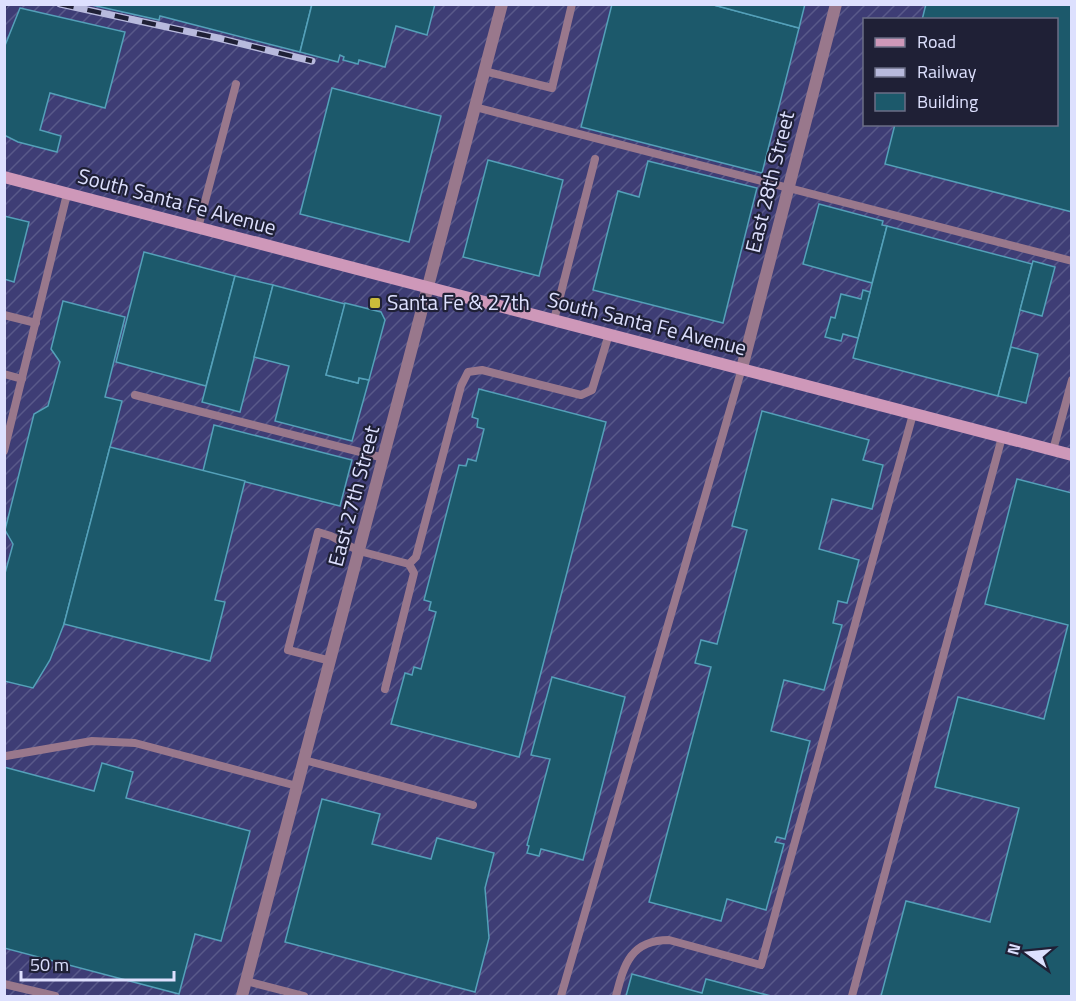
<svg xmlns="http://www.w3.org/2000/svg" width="1076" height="1001" viewBox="0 0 1076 1001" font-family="'Titillium Web',sans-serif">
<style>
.industrial{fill:url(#industrial-furrows);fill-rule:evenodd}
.building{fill:#1c596b;stroke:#54a0b9;stroke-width:1.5}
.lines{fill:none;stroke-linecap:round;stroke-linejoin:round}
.lane{stroke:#99788c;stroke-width:8}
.street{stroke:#99788c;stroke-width:12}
.secondary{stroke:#ce98b9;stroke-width:12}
.rail-casing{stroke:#b8badd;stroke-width:7}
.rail{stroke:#1f2036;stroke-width:4.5;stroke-dasharray:14;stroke-linecap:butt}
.poi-dot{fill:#caba3a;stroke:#1f2036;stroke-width:2}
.labels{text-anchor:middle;stroke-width:4.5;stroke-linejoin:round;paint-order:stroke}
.street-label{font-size:21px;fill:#dde0fe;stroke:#1f2036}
.poi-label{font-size:21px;fill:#dde0fe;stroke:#1f2036;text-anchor:start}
</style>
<defs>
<pattern id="industrial-furrows" width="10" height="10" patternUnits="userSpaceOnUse" patternTransform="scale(1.5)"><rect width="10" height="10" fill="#3e3d75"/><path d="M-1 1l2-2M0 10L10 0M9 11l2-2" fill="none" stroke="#59598a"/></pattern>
</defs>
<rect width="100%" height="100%" fill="#353466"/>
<path class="industrial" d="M9,4L1071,5V996H5L4,13ZM864,20H1056V124H864Z"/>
<g class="building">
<path d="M87,4H312L300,52L160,16L159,20Z"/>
<path d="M312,4H435L427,35L396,26L385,67L359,60L358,64L343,60L344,57L340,55L338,62L300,52Z"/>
<path d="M612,4H710L799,28L762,173L581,127Z"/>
<path d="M710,4H805L799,28Z"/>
<path d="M926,4H1072V212L885,164L895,124H1056V20H922Z"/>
<path d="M20,8L125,32L105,108L50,93L40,130L61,136L57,152L18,142L4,135V48Z"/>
<path d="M332,88L441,116L409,242L300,214Z"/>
<path d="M488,160L563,180L539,276L463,257Z"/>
<path d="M648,161L757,188L723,323L593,290L618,191L639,197Z"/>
<path d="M819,204L883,221L882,225L887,226L872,283L803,264Z"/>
<path d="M4,216L29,222L14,282L4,279Z"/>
<path d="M887,226L1032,264L998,396L853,358Z"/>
<path d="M144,252L235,276L206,386L116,362Z"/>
<path d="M1033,261L1055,267L1042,316L1020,310Z"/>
<path d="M235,276L273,285L240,412L202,402Z"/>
<path d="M273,285L345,304L326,375L358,383L359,378L369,380L352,441L275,421L289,366L254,357Z"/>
<path d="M863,290L870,292L858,338L843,334L841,341L825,337L831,317L835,318L841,294L861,299Z"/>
<path d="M63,301L125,317L105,397L122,401L64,624L50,660L33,688L4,681V577L13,544L5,530L34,414L48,406L60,362L51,349Z"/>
<path d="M345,303L381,312L385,320L369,380L359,378L358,383L326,375Z"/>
<path d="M1011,347L1038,354L1026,403L998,396Z"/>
<path d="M479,389L606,422L519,757L391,724L405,673L412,675L414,667L421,669L436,612L429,610L431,602L424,600L459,465L466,466L468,459L476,461L484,429L477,427L478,419L472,417Z"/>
<path d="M762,411L869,440L863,460L883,465L872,509L832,499L819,549L859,560L847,603L838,601L833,623L842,625L824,690L784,680L771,731L810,741L785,839L777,837L775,842L784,844L766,910L727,899L721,921L649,902L711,667L695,663L701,640L717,644L747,530L732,526Z"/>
<path d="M214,425L352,460L340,506L203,471Z"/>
<path d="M110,447L245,481L215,600L225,602L210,661L64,624Z"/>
<path d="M1017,479L1072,493V996H881L906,901L990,922L1019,808L935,787L958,697L1044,719L1068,625L985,604Z"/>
<path d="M552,677L625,697L583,860L541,849L539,856L527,853L529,846L527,845L550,759L531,755Z"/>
<path d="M102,763L133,772L126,798L250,831L221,941L195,934L179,994L4,948V767L94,791Z"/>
<path d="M322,799L380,814L372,844L431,859L437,838L494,853L485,888L489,938L475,992L285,942Z"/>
<path d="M632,974L702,993L706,979L771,996H626Z"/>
</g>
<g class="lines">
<g class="lane">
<path d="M484,71L552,88L572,4"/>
<path d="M475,107L1072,261"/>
<path d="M198,228L236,84"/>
<path d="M4,315L36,323"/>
<path d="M554,320L595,159"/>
<path d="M4,374L22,379"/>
<path d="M135,395L384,458"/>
<path d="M1053,450L1072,380"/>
<path d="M4,451L67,194"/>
<path d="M331,661L288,650L318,532L331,536L359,551L409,564L416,557L461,386L468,372L482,370L581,395L592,390L609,334"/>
<path d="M385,689L414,573L409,564"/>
<path d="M6,756L92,741L135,743L297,786"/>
<path d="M304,760L473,805"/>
<path d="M246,981L304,996"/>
<path d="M4,984L55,996"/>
<path d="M561,996L742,368"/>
<path d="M616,996C624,964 631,940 669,940L761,965L913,414"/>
<path d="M852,996L1002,437"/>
</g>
<g class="street">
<path d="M742,368L836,4"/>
<path d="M242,996L502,4"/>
</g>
<path class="secondary" d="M4,177L1072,455"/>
<defs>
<path id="rail" d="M60,4L218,38L312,61"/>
</defs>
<use href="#rail" class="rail-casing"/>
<use href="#rail" class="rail"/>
</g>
<rect class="poi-dot" x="369" y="297" width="12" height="12" rx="3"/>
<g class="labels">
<g class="street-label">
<text transform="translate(770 182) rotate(-76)" y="7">East 28th Street</text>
<text transform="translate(177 202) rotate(15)" y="7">South Santa Fe Avenue</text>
<text transform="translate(647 324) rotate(14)" y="7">South Santa Fe Avenue</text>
<text transform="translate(354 496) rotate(-75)" y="7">East 27th Street</text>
</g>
<g class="poi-label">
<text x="387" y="310">Santa Fe &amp; 27th</text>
</g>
</g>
<rect width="1076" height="1001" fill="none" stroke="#dde0fe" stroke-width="12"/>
<rect x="863" y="18" width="195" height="108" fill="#1f2036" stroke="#6b6d86" stroke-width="1.5"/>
<rect x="875" y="38" width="30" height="9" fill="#ce98b9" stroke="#6b6d86" stroke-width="1.5"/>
<text x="917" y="48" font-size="18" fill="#dde0fe">Road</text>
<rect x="875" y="68" width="30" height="9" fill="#b8badd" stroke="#6b6d86" stroke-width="1.5"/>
<text x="917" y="78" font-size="18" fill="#dde0fe">Railway</text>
<rect x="875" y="93" width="30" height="18" fill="#1c596b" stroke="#6b6d86" stroke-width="1.5"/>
<text x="917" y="108" font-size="18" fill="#dde0fe">Building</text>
<g transform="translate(1028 953) rotate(285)" stroke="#1f2036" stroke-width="4.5" paint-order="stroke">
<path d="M0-4.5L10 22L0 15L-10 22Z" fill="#dde0fe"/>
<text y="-9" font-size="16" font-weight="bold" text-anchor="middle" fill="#dde0fe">N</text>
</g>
<path d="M21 971v9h153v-9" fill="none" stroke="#dde0fe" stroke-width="3"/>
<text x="30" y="971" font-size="18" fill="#dde0fe" stroke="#1f2036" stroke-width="4.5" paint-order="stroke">50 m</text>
</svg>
